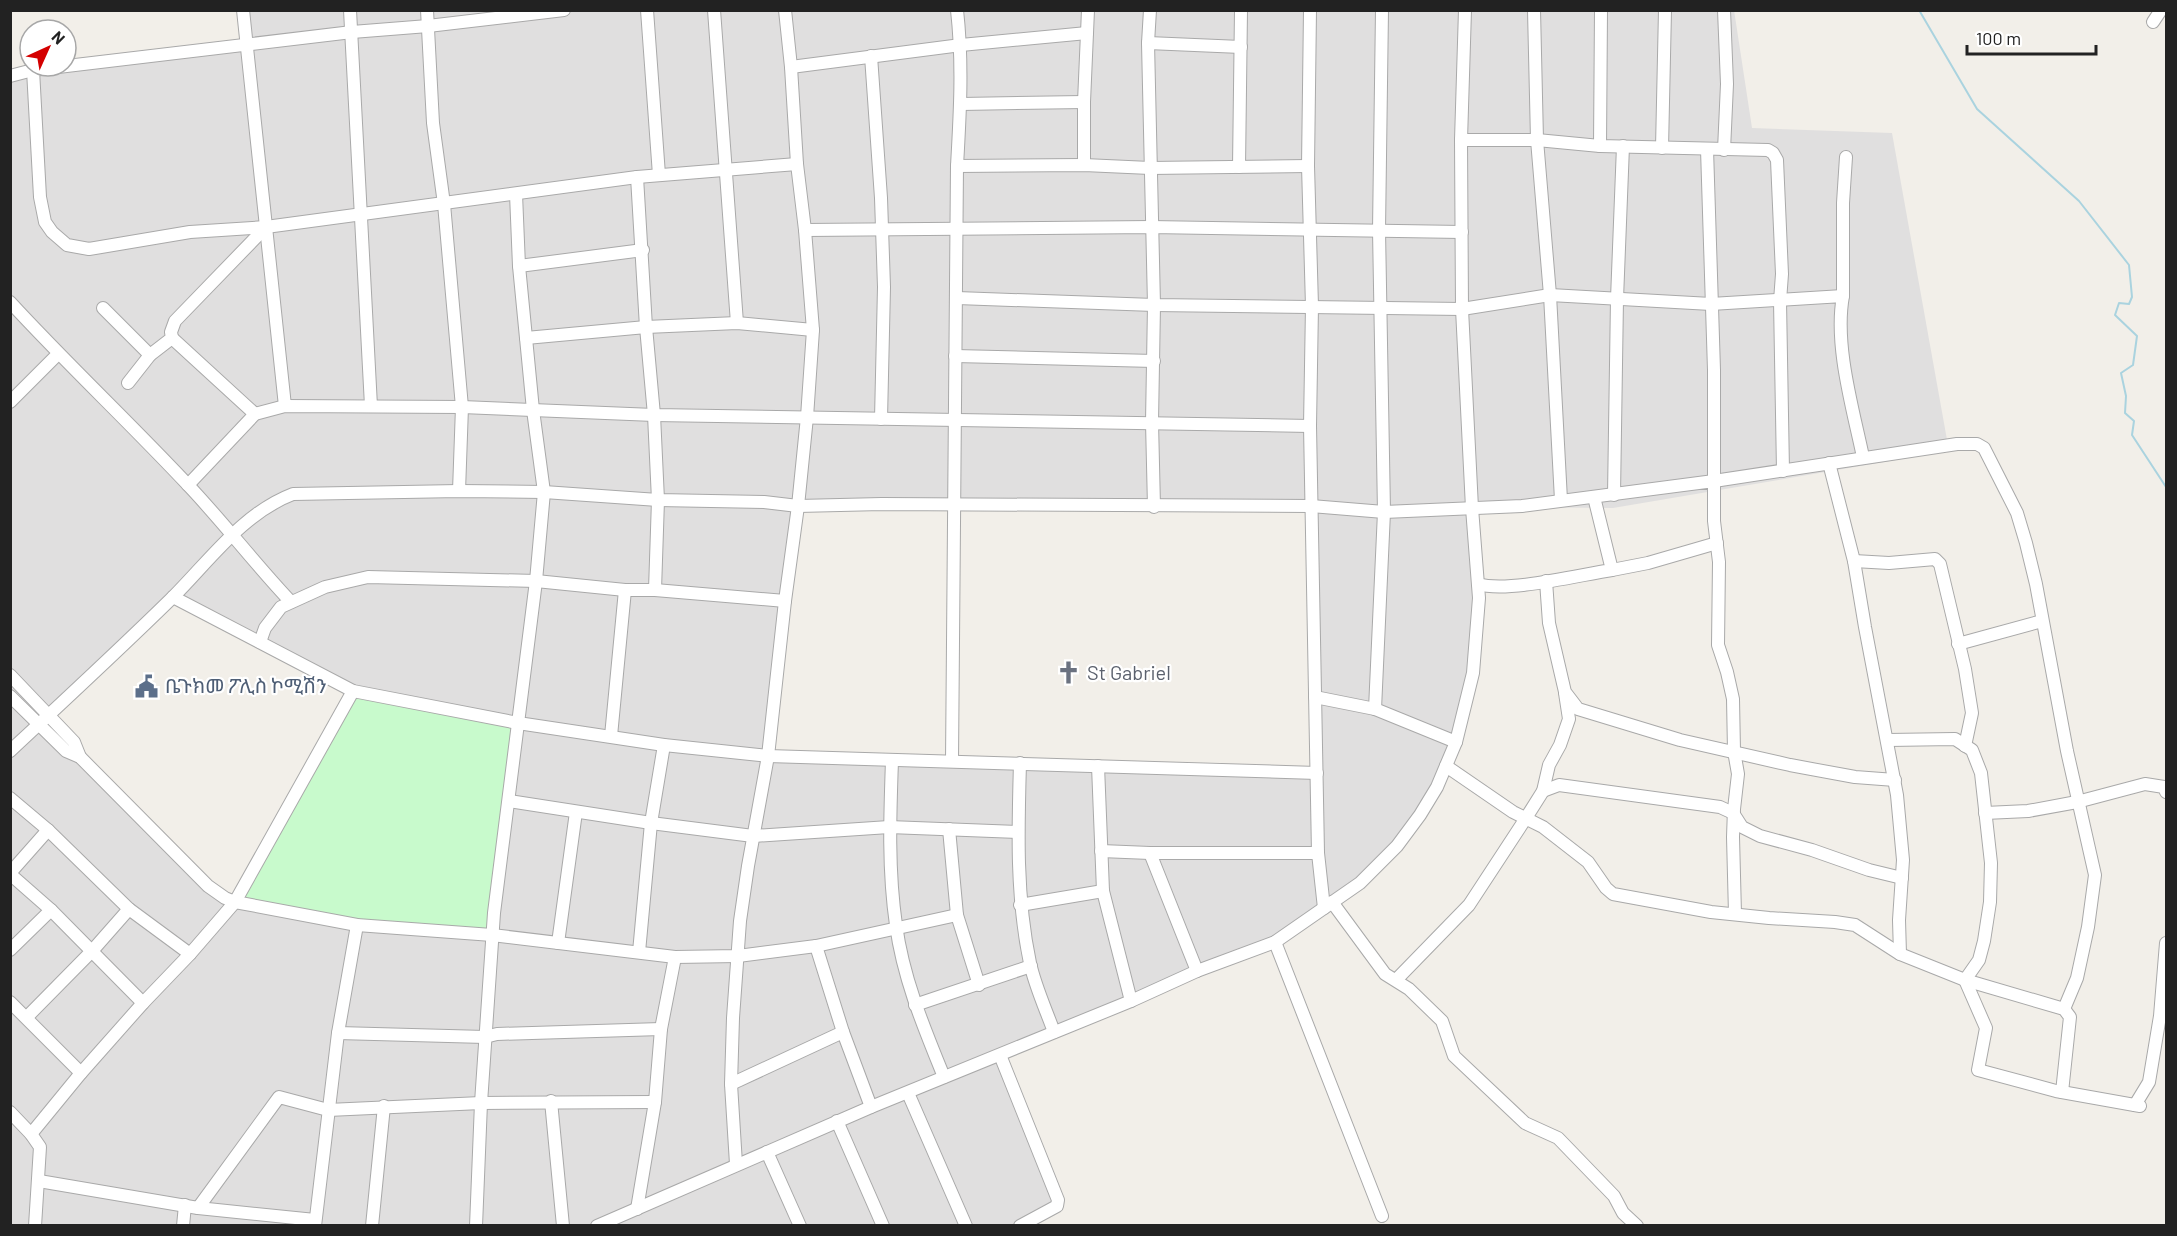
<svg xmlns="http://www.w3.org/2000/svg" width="2177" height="1236" viewBox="0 0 2177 1236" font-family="Barlow,'Noto Sans Ethiopic',sans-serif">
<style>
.residential{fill:#e0dfdf;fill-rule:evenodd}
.park{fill:#c8facc}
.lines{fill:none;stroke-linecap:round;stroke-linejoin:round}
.stream{stroke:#aad3df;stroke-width:2}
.minor-casing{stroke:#a9a9a9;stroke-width:14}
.minor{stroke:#fff;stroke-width:12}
.labels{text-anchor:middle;stroke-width:4.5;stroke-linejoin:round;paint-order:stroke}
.worship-label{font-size:20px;fill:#5b616d;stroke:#fff;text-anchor:start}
.service-label{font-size:20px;fill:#4e5e75;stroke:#fff;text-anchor:start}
</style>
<rect width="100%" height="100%" fill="#f2efe9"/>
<path class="residential" d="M242,10H1734L1752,128L1892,133L1949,451L1613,508L1475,507L1478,602L1457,741L1397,845L1336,900L1274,940L996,1057L1054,1207L1018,1226H11V77L246,45ZM795,502L1312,509L1321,778L773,757ZM168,597L352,692L235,900L207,885L42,722Z"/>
<path class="park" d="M352,692L518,724L494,937L352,925L235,900Z"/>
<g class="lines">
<path class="stream" d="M1919,10L1977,109L2079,201L2129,265L2132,297L2129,304L2119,303L2115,315L2137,336L2133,365L2121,373L2126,396L2125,413L2134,421L2132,435L2166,487"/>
<defs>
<g id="minor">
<path d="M243,10L285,406"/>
<path d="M350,10L371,406"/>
<path d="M427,10L433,123L444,204L462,407L459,491"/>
<path d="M647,10L659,175"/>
<path d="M714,10L737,323"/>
<path d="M1150,10L1148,43L1154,305L1152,422L1154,507"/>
<path d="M1310,10L1308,166L1312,306L1310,426L1318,853L1324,908"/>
<path d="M1534,10L1537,140L1550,295L1561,500"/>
<path d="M1724,10L1727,84L1724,150"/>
<path d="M2153,22L2161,10"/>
<path d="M1148,43L1241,47"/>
<path d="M871,56L881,198L884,287L881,419"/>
<path d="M791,67L961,45L1087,33"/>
<path d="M33,70L40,197L45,222L52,232L67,245L89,249L190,232L266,227L637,177L797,164"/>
<path d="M10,76L33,70L352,32L428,26L564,10"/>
<path d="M961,104L1084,102"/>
<path d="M1461,140H1537L1600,146L1768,150L1773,153L1777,160L1782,274L1780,301L1783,471"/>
<path d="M1600,146L1601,10"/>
<path d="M1662,148L1665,10"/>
<path d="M1707,149L1714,370V481L1957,444H1977L1984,448L2017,513L2026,543L2036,584L2067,751L2095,875L2088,927L2077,978L2064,1009"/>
<path d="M1084,165V102L1088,10"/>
<path d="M957,166L1084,165L1150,168L1308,166"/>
<path d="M1239,167L1241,10"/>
<path d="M637,177L646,327L654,415L658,500L655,590"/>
<path d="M805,230L1151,227L1462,232"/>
<path d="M519,266L643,250"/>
<path d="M1843,296V203L1846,157"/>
<path d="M957,298L1154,305L1462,309L1550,295L1711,304L1843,296C1834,345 1853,409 1863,457"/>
<path d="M10,302C68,365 130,423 188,485C224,523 255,564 291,602"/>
<path d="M103,308L150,355"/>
<path d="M172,338L255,414"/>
<path d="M526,338L646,327L737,323L813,330"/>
<path d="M955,356L1154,361"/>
<path d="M128,383L150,355L172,338L171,332L175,321L266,227"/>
<path d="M10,402L58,354"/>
<path d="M1829,463L1854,561L1865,627L1897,795L1903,860L1899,920L1900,954"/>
<path d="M188,485L255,414L285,406L462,407L654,415L1310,426"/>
<path d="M1614,495L1617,299L1623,146"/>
<path d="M1854,561L1889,563L1935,559L1940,564L1965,669L1972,713L1965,746"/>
<path d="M1612,570L1648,563L1717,543"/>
<path d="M1546,581L1549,623L1565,692L1578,709L1680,740L1790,765L1855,777L1895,780"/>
<path d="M1478,584C1507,593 1579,575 1612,570L1594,497"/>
<path d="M173,597L353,691L518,723L664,745L768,756L1317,773"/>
<path d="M260,642L265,628L281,607L325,587L368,577L536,581L625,590H655L785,601"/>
<path d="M1958,644L2042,621"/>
<path d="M10,675L74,742L80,757"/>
<path d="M10,696L66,751L80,757L208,886L225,898L235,902L357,925L492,935L675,957L738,956L816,946L957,915"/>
<path d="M1315,697L1375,709L1456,742"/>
<path d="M1375,709L1384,512L1379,230L1382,10"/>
<path d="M611,736L625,590"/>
<path d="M1888,740L1955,739L1972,750L1981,773L1991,863L1990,902L1984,941L1979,960L1965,980"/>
<path d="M10,751C65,700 120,649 173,597C210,560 243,513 293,494L459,491L544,492L658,500L764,502L798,506L882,504L1311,506L1384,512L1522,506L1714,481V521L1719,562L1718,645L1727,672L1733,699L1734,751L1738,774L1734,809L1733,837L1735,914"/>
<path d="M892,761C890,816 888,870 896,925C903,978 924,1028 944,1077"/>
<path d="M952,761L957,166C960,114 963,63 957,10"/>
<path d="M1020,763C1018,830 1016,897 1030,963C1035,986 1046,1010 1054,1032"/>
<path d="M1098,766L1103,891L1131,1001"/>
<path d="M1446,766L1513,812L1543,827L1588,862L1606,888L1613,894L1711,912L1769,918L1835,922L1855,925L1900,954L1965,980L2064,1009L2070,1017L2062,1092"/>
<path d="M1543,791L1559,785L1720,807L1733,813L1742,827L1760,836L1812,850L1869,870L1902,878"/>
<path d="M10,798L48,830L129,909L190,954"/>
<path d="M509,801L651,823L753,836L889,827L1018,832"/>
<path d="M1985,813L2028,811L2077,802L2145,784L2164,787L2166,792"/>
<path d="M949,829L957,915L979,985"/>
<path d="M1101,851L1150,853H1318"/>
<path d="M1150,853L1197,971"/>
<path d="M10,873L48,830"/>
<path d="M10,874L51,910L143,1003"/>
<path d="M1332,902L1385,974L1409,989L1442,1021L1454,1056L1525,1123L1558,1138L1614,1196L1623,1213L1637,1226"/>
<path d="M1020,905L1103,891"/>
<path d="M1275,942L1382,1216"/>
<path d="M558,943L576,812"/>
<path d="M816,946L843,1032L871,1107"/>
<path d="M10,950L51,910"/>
<path d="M639,952L651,823L664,745"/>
<path d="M1396,980L1469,905L1526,818L1543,791L1549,765L1560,745L1569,719L1565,693"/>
<path d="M1965,980L1986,1028L1978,1070L2056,1091L2140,1106"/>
<path d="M10,1002L81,1073"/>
<path d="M915,1005L1031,966"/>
<path d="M27,1017L92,951L129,909"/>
<path d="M338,1033L485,1037L497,1034L661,1029"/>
<path d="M1000,1055L1058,1200L1057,1206L1020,1226"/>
<path d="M731,1084L843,1032"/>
<path d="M908,1093L966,1226"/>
<path d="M551,1101L563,1226"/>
<path d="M2135,1105L2149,1082L2160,1016L2166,943"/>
<path d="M10,1112L31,1134L40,1147L35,1226"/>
<path d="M837,1121L883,1226"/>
<path d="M31,1134L81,1073L143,1003L190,954L235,902L353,691"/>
<path d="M767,1152L800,1226"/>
<path d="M736,1164L731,1084L733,1018L740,921L748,866L768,756L785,601L798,506L807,417L813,330L805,230L797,164L791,67L785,10"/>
<path d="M39,1181L198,1208L315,1220"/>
<path d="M198,1208L279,1097L328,1110L481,1103L655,1102"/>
<path d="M637,1209L655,1102L661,1029L675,957"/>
<path d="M183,1226L185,1205"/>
<path d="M315,1226L338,1033L357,925"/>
<path d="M372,1226L384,1106"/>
<path d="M476,1226L481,1103L494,913L536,581L544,492L533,410L519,266L516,194"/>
<path d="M597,1226L871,1107L1131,1001L1197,971L1275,942L1360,883L1397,846L1420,815L1437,787L1456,742L1473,673L1479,598L1472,508L1462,309L1461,140L1465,10"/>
</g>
</defs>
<use href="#minor" class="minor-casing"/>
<use href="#minor" class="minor"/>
</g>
<defs>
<symbol id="church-bare" viewBox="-9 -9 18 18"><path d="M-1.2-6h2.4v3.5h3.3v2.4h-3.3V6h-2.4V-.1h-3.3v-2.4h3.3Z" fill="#6b7280" stroke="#fff" stroke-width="2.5" paint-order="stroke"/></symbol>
<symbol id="civic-bare" viewBox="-9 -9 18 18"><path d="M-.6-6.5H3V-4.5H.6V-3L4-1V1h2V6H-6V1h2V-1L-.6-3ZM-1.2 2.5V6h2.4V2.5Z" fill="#5c6f8a" stroke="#fff" stroke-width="2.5" paint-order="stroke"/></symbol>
</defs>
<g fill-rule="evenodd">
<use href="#church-bare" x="1052" y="656" width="33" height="33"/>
<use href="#civic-bare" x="130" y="670" width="33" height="33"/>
</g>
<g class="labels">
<g class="worship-label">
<text x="1087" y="680">St Gabriel</text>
</g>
<g class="service-label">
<text x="165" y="693">ቤጉክመ ፖሊስ ኮሚሽን</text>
</g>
</g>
<rect width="2177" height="1236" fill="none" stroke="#222222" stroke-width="24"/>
<g transform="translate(48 48) rotate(45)"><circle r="28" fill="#ffffff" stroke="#a7a7a7" stroke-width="1.5"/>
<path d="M0-4.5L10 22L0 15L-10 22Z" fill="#d40000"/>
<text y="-9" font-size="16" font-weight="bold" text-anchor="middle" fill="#222222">N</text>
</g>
<path d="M1967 45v9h129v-9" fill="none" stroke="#222222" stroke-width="3"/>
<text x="1976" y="45" font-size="18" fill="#222222" stroke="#ffffff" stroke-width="4.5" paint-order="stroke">100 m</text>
</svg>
